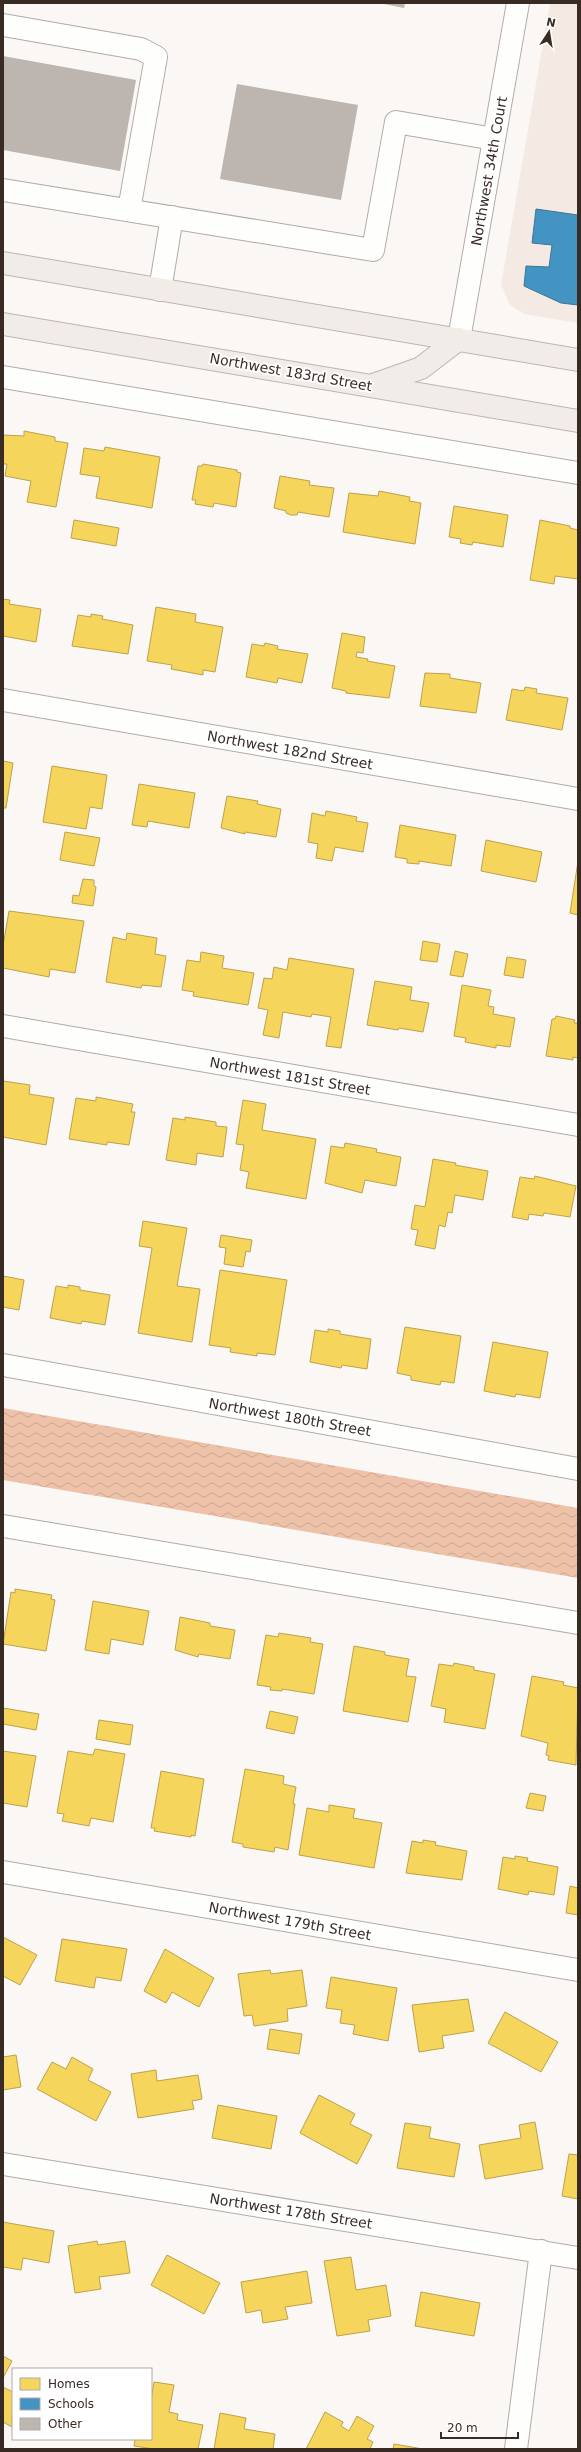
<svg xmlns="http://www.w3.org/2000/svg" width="581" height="2452" viewBox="0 0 581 2452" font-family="'DejaVu Sans',sans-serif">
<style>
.built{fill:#f4eae3}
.water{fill:url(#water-waves)}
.homes{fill:#f6d55c;stroke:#bda24b}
.schools{fill:#4393c3;stroke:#407493}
.building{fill:#bcb5b0}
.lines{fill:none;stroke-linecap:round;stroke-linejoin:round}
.minor-casing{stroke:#b1aba6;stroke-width:24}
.major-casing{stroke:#bfb4ad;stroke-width:24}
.minor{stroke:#fefefd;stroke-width:22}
.major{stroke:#f2ece8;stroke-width:22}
.labels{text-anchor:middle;stroke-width:4;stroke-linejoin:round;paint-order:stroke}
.street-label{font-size:14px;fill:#382b24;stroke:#fff}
</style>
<defs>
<pattern id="water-waves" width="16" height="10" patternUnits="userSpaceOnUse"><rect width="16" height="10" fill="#edc2a9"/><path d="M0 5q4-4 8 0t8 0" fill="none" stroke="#cca791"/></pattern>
</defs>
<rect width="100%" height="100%" fill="#faf7f4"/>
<path class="built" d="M550,3H578V323L524,314L510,305L501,285Z"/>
<path class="water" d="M3,1408L578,1508V1578L3,1480Z"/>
<g class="homes">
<path d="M24,431L55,437V441L68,443L56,507L27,502L31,481L5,476L7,464H3V435L24,436Z"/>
<path d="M105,447L160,457L152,508L96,498L100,477L80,474L84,448L104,451Z"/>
<path d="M203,464L237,470V472L241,473L236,507L214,503L213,507L195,504L196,500H192L198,466H202Z"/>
<path d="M280,476L310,481L309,485L334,488L329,517L298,512L297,515H291L286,513V511L274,508Z"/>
<path d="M379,491L410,497L409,501L421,503L415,544L343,532L349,493L378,496Z"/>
<path d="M454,506L508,515L503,547L473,542L472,545L460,543L461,539L449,537Z"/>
<path d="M74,520L119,528L116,546L71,538Z"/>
<path d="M540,520L570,526V528L578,530V579L555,576L554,584L530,580Z"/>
<path d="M3,599L10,600L9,604L41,609L36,642L3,636Z"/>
<path d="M156,607L196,614L195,622L223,627L215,672L203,670V675L171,669L172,665L147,661Z"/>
<path d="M91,614L103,616L102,619L133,625L128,654L72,646L78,615L91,617Z"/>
<path d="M342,633L365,637L363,653L357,652L356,657L368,659L367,661L395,666L389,698L346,693V691L332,688Z"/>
<path d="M265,643L278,646L277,649L308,654L302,683L278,678L277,683L246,677L252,644L264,646Z"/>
<path d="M425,673L450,674V678L481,683L476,713L420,706Z"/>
<path d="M525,687L537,689L536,693L568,698L562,730L506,720L512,689L524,691Z"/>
<path d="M3,761L13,763L6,808H3Z"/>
<path d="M52,766L107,775L102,809L90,807L86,829L43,822Z"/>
<path d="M139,784L195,793L189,828L148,821L147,827L132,825Z"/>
<path d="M227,796L258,801L257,804L281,809L276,837L245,832V834L221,828Z"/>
<path d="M326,811L357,817L356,821L368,823L363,852L335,847L332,861L316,858L318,844L308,842L312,813L325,816Z"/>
<path d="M400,825L456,835L451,866L419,861V864L407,863V859L395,857Z"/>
<path d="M65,832L100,838L94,866L60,860Z"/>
<path d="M486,840L542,852L536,882L481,871Z"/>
<path d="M578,861V915L570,913Z"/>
<path d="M83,879L94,880V886L96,887L93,906L72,903L73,895L79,896Z"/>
<path d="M9,911L84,921L75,973L50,969L49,977L3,968V946Z"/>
<path d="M127,933L157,938L155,954L166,956L161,987L142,985L141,988L106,982L113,937L126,940Z"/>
<path d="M423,941L440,944L437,962L420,960Z"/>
<path d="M455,951L468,954L463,977L450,975Z"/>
<path d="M201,952L224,956L222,968L254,973L248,1005L193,996L194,992L182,990L187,960L200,962Z"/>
<path d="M507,957L526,960L523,978L504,975Z"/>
<path d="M289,958L354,969L341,1048L326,1046L331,1017L312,1014L311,1017L283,1012L279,1038L263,1035L268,1010L258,1008L264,978L272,979L274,967L287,970Z"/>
<path d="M375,981L412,987L410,1000L429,1003L423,1032L399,1028L398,1030L367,1025Z"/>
<path d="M462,985L491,990L488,1006L494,1007L493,1014L515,1018L510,1047L496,1045V1048L465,1042L466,1038L454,1036Z"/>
<path d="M556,1016L575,1020L574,1023H578V1058L573,1057V1060L546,1056L552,1019H555Z"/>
<path d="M3,1081L30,1085L29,1094L54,1098L46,1145L3,1137Z"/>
<path d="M96,1097L133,1104L131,1112H135L129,1145L107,1142V1145L69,1139L76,1098L96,1101Z"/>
<path d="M243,1100L266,1104L262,1130L316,1139L306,1199L246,1188L249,1172L240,1170L244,1145L236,1144Z"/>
<path d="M185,1117L216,1122V1126L227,1127L223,1157L197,1153L196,1165L166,1160L173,1118L185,1120Z"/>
<path d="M345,1143L377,1149L376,1152L401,1157L396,1186L365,1180L362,1193L325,1183L331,1146L344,1148Z"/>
<path d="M433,1159L456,1163L455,1165L488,1171L483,1200L455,1195L452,1213L448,1212L445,1227L439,1225L435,1249L415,1245L418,1230L411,1229L415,1205L425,1207Z"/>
<path d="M535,1176L576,1186L570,1217L544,1213L543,1216L529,1214L528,1220L512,1217L520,1177L534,1179Z"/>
<path d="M143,1221L187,1228L177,1286L200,1289L192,1342L138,1333L152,1248L139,1246Z"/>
<path d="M221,1235L252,1240L250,1252L246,1251L243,1267L224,1264L226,1248L219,1247Z"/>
<path d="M220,1270L287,1280L275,1355L257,1353V1356L230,1352L231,1348L209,1345Z"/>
<path d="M3,1276L24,1280L19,1310L3,1307Z"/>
<path d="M68,1285L80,1287V1290L110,1295L105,1325L82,1321L81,1324L50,1318L56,1286L68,1288Z"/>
<path d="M405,1327L461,1336L454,1383L441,1381L440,1385L411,1380V1376L397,1373Z"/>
<path d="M328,1329L340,1331V1334L371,1339L367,1369L342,1365L341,1368L310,1362L315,1330L328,1332Z"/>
<path d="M493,1342L548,1352L540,1398L516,1394L515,1397L484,1391Z"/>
<path d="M15,1589L52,1595L51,1599L55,1600L46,1651L3,1644L11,1592L15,1593Z"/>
<path d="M93,1601L149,1611L143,1645L111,1639L109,1654L85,1650Z"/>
<path d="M180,1617L210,1623V1626L235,1630L230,1659L199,1654L198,1657L175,1650Z"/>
<path d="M279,1633L311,1638L310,1642L323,1644L314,1694L282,1689V1691L270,1690L271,1687L257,1685L266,1635L278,1637Z"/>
<path d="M354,1646L385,1652V1655L409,1659L406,1676L416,1677L408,1722L343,1711Z"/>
<path d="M454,1663L474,1667V1670L495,1674L485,1729L444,1722L446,1709L431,1706L439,1664L453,1666Z"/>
<path d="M532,1676L564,1682L563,1685L578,1688L576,1765L548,1760L549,1756L546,1755L548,1743L521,1736Z"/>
<path d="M3,1708L39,1714L36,1730L3,1724Z"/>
<path d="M270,1711L298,1717L294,1734L266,1728Z"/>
<path d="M99,1720L133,1725L130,1745L96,1739Z"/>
<path d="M95,1749L125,1754L113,1822L91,1818L89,1826L62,1821L64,1814L57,1813L68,1751L93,1755Z"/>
<path d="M3,1751L36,1756L27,1807L3,1803Z"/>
<path d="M245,1769L284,1776L283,1784L296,1787L293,1804H295L288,1850L275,1847L274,1852L243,1847V1844L232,1842Z"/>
<path d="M161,1771L204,1779L195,1836L191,1835V1837L154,1831L155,1828H151Z"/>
<path d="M530,1793L546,1796L543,1811L526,1808Z"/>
<path d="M329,1805L355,1809L353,1818L382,1823L374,1868L299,1855L307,1808L329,1812Z"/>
<path d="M423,1840L436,1842L435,1845L467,1851L462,1880L406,1873L412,1841L423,1843Z"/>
<path d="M515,1856L528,1858L527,1861L558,1867L554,1895L529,1891L528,1895L498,1889L503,1857L515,1859Z"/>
<path d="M570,1886L578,1888V1915L566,1913Z"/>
<path d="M3,1937L37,1955L20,1985L3,1976Z"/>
<path d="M62,1939L127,1949L121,1981L96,1977L94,1988L55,1981Z"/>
<path d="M165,1949L214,1978L199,2007L172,1992L166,2003L144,1991Z"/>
<path d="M270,1970L271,1974L302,1970L307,2006L287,2009L288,2021L254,2026L252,2015L244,2016L238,1974Z"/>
<path d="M331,1977L397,1988L388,2041L353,2034L355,2025L340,2023L342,2010L326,2008Z"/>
<path d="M468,1999L474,2031L442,2036L444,2048L419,2052L412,2005Z"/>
<path d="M505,2012L558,2042L541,2072L488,2043Z"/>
<path d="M270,2029L302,2034L299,2054L267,2049Z"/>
<path d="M16,2055L21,2087L3,2090V2057Z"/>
<path d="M72,2057L93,2069L88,2080L111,2092L96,2121L37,2089L52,2062L66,2069Z"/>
<path d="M156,2070L157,2081L198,2075L202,2099L192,2101L194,2109L138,2118L131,2074Z"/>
<path d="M319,2095L355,2114L350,2124L372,2135L357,2164L300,2133Z"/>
<path d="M218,2105L277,2116L271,2149L212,2138Z"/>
<path d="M535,2122L543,2169L485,2179L479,2145L521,2138L519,2125Z"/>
<path d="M405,2123L431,2127L429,2138L460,2144L454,2177L397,2168Z"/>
<path d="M569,2154L578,2155V2199L562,2196Z"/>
<path d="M3,2222L54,2231L49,2263L23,2258L21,2270L3,2267Z"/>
<path d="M97,2241L98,2245L125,2241L130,2273L99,2277L101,2289L75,2293L68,2246Z"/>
<path d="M167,2255L220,2283L204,2314L151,2285Z"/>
<path d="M351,2257L356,2290L386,2285L391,2316L368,2320L370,2331L337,2336L324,2261Z"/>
<path d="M307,2271L312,2303L285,2307L288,2319L263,2323L261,2310L246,2313L241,2282Z"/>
<path d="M421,2292L480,2303L474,2336L415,2326Z"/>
<path d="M3,2356L12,2361L3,2378Z"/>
<path d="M154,2382L174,2385L169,2412L178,2414L177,2420L203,2425L198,2449H154L134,2446L135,2439H151V2400Z"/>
<path d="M3,2387L13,2392L12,2427L3,2422Z"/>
<path d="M325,2412L343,2422L341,2426L349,2431L357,2416L374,2426L367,2439L373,2442L370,2449H306Z"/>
<path d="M220,2413L246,2418L244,2429L275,2434L273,2449H214Z"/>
<path d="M394,2444L423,2449H393Z"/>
</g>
<path class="schools" d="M536,209L578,215V305L561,303L524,286L526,266L549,267L552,245L532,243Z"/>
<g class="building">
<path d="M379,3H405L404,8Z"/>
<path d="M3,56L136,80L120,171L3,150Z"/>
<path d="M237,84L358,105L341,200L220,179Z"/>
</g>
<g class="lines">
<defs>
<g id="minor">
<path d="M3,25L141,49L156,57L129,210"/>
<path d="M3,190L373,250L396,122L494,139"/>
<path d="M160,290L172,217"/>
<path d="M459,339L518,3"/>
<path d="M3,377L578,473"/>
<path d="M3,700L578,799"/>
<path d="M3,1026L578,1125"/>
<path d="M3,1365L578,1469"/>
<path d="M3,1526L578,1623"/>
<path d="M3,1872L578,1970"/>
<path d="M3,2164L578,2258"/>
<path d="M516,2449L541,2251"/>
</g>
<g id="major">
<path d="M3,263L578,360"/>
<path d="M3,324L578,421"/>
<path d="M373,385L421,368L459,339"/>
</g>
</defs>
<use href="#minor" class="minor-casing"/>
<use href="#major" class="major-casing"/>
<use href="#minor" class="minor"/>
<use href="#major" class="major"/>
</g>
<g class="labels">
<g class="street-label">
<text transform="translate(489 171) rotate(-80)" y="5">Northwest 34th Court</text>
<text transform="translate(291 372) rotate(10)" y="5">Northwest 183rd Street</text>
<text transform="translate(290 750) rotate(10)" y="5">Northwest 182nd Street</text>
<text transform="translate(290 1076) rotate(10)" y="5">Northwest 181st Street</text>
<text transform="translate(290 1417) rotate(10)" y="5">Northwest 180th Street</text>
<text transform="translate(290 1921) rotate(10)" y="5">Northwest 179th Street</text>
<text transform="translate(291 2211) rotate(9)" y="5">Northwest 178th Street</text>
</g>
</g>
<rect width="581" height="2452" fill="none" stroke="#382b24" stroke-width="8"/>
<rect x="12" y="2368" width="140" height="72" fill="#ffffff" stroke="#afaaa7"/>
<rect x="20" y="2378" width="20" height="12" fill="#f6d55c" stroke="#afaaa7"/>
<text x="48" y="2388" font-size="12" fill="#382b24">Homes</text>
<rect x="20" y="2398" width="20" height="12" fill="#4393c3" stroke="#afaaa7"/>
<text x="48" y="2408" font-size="12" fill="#382b24">Schools</text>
<rect x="20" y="2418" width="20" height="12" fill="#bcb5b0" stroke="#afaaa7"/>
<text x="48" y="2428" font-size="12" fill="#382b24">Other</text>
<g transform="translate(549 32) rotate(12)" stroke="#ffffff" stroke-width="3" paint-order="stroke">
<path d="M0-3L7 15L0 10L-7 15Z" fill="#382b24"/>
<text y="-6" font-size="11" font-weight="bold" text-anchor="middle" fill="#382b24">N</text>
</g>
<path d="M441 2432v6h77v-6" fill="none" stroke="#382b24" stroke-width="2"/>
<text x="447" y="2432" font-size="12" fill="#382b24" stroke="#ffffff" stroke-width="3" paint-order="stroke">20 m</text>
</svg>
